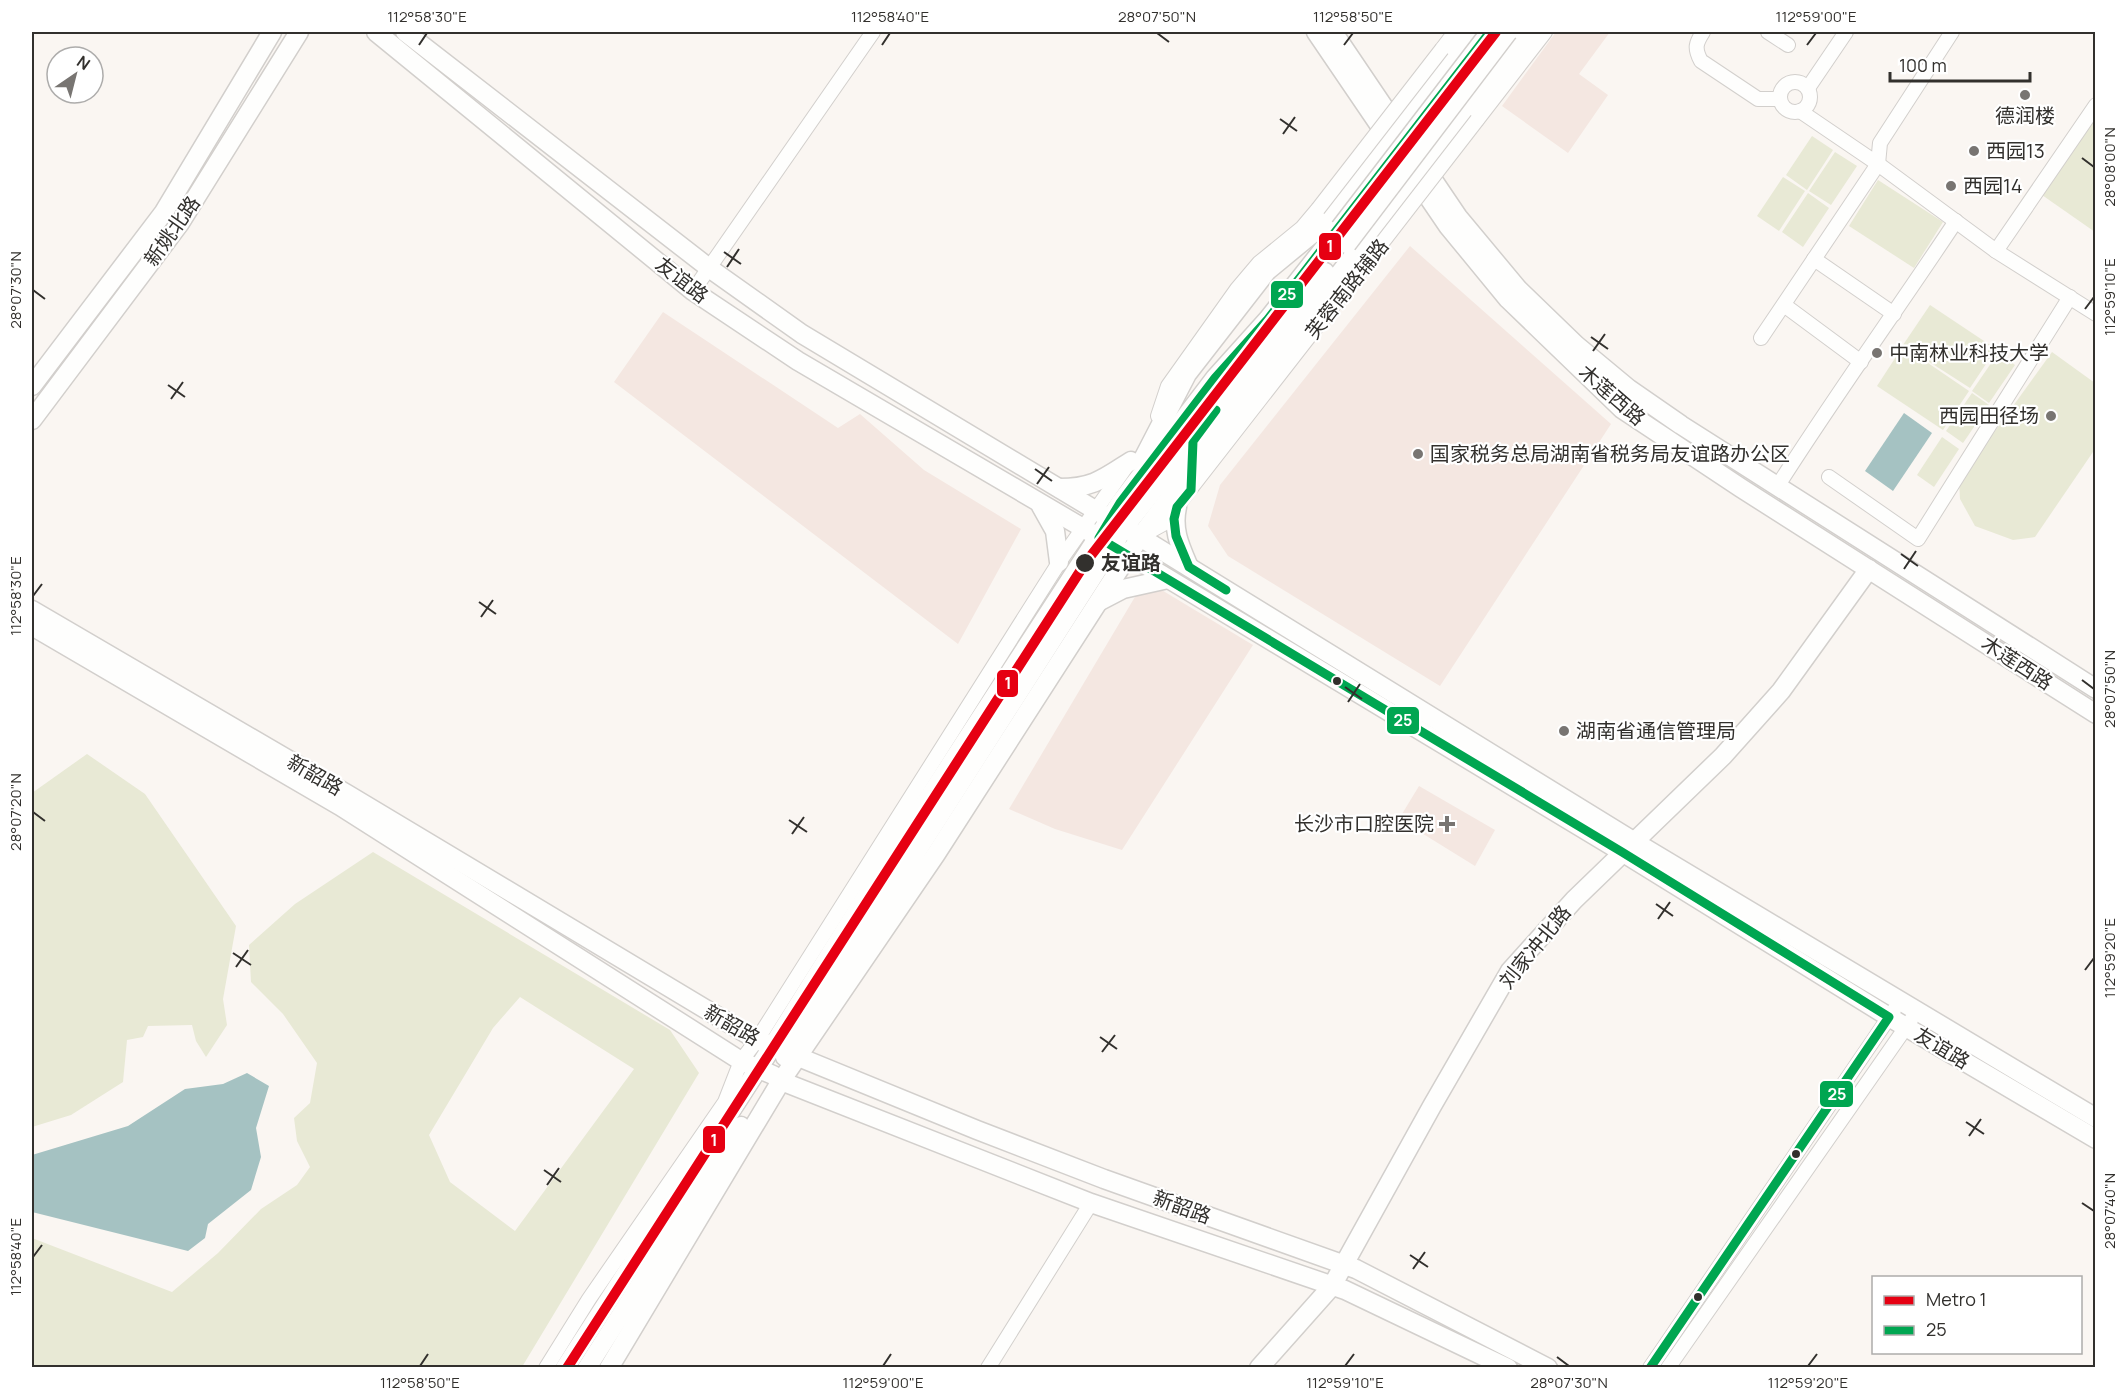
<svg xmlns="http://www.w3.org/2000/svg" width="2127" height="1399" viewBox="0 0 2127 1399" font-family="Manrope,'Noto Sans SC',sans-serif">
<style>
.commercial{fill:#f4e7e1}
.green{fill:#e8e9d5;fill-rule:evenodd}
.water{fill:#a5c2c2}
.lines{fill:none;stroke-linecap:round;stroke-linejoin:round}
.minor-casing{stroke:#d2cfcc;stroke-width:16}
.major-casing{stroke:#d2cfcc;stroke-width:21}
.minor{stroke:#fefefd;stroke-width:14}
.major{stroke:#fefefd;stroke-width:18}
.minor-bridge-casing{stroke:#d2cfcc;stroke-width:16;stroke-linecap:butt}
.major-bridge-casing{stroke:#d2cfcc;stroke-width:21;stroke-linecap:butt}
.minor-bridge{stroke:#fefefd;stroke-width:14}
.major-bridge{stroke:#fefefd;stroke-width:18}
.bus-1-casing{stroke:#fff;stroke-width:14}
.bus-1{stroke:#00a651;stroke-width:9}
.metro-1-casing{stroke:#fff;stroke-width:15}
.metro-1{stroke:#e60012;stroke-width:10}
.ticks{fill:none;stroke:#32302d;stroke-width:2}
.poi-dot{fill:#787572;stroke:#fff;stroke-width:2}
.stop-dot{fill:#32302d;stroke:#fff;stroke-width:2}
.labels{text-anchor:middle;stroke-width:4.5;stroke-linejoin:round;paint-order:stroke}
.poi-label{font-size:20px;fill:#32302d;stroke:#fff;text-anchor:start}
.street-label{font-size:20px;fill:#32302d;stroke:#fff}
.stop-label{font-size:20px;font-weight:bold;fill:#32302d;stroke:#fff;text-anchor:start}
.line-badge{stroke:#fff;stroke-width:2}
.badge-label{font-size:16px;text-anchor:middle;font-weight:bold;fill:#fff}
.neatline{fill:none;stroke:#32302d;stroke-width:2}
.ticks-label{font-size:15px;text-anchor:middle;fill:#32302d}
</style>
<rect width="100%" height="100%" fill="#faf6f2"/>
<g class="commercial">
<path d="M1556,32H1610L1579,74L1608,95L1568,153L1502,106Z"/>
<path d="M1410,246L1611,424L1440,686L1228,556L1208,526L1220,485Z"/>
<path d="M663,312L838,428L860,414L924,470L1021,529L958,644L614,382Z"/>
<path d="M1145,580L1253,645L1122,850L1055,829L1009,809Z"/>
<path d="M1419,786L1495,830L1475,866L1399,819Z"/>
</g>
<g class="green">
<path d="M2095,118V232L2042,195Z"/>
<path d="M1812,136L1833,150L1807,190L1786,175Z"/>
<path d="M1835,152L1857,166L1831,205L1809,191Z"/>
<path d="M1783,177L1805,191L1779,231L1757,216Z"/>
<path d="M1878,180L1943,222L1914,268L1849,226Z"/>
<path d="M1808,193L1829,208L1803,247L1782,232Z"/>
<path d="M1930,305L1996,349L1970,388L1903,345Z"/>
<path d="M1903,346L1969,391L1943,430L1877,386Z"/>
<path d="M2052,352L2095,383V449L2035,537L2013,540L1975,526L1960,499L1959,481Z"/>
<path d="M1998,353L2015,365L1989,403L1972,391Z"/>
<path d="M1972,393L1989,405L1963,443L1946,431Z"/>
<path d="M1942,437L1959,449L1934,487L1917,475Z"/>
<path d="M87,754L145,794L236,926L223,999L227,1025L206,1057L196,1041L192,1025L148,1026L143,1037L127,1040L123,1082L71,1115L32,1127V793Z"/>
<path d="M373,852L670,1030L699,1073L522,1367H32V1238L172,1292L218,1253L261,1209L297,1185L310,1167L297,1141L294,1118L310,1103L317,1063L283,1014L251,982L249,945L295,904ZM520,997L634,1069L515,1231L450,1182L429,1135L493,1028Z"/>
</g>
<g class="water">
<path d="M1904,413L1932,433L1893,491L1865,471Z"/>
<path d="M247,1073L269,1086L256,1128L261,1157L251,1190L208,1224L205,1238L188,1251L32,1212V1155L128,1126L185,1089L223,1084Z"/>
</g>
<g class="lines">
<defs>
<g id="minor">
<path d="M1703,32C1696,43 1694,48 1701,61L1758,99H1780"/>
<path d="M1768,32L1788,45"/>
<path d="M1442,49L1455,32"/>
<circle cx="1795" cy="97" r="15"/>
<path d="M1808,88L1846,32"/>
<path d="M1800,111L1878,164L1996,251L2096,314"/>
<path d="M1477,120L1545,32"/>
<path d="M1996,251L2096,105"/>
<path d="M1814,259L1894,314"/>
<path d="M693,291L873,32"/>
<path d="M1784,305L1861,362"/>
<path d="M1761,338L1878,164L1880,143L1952,32"/>
<path d="M1158,416L1168,386L1237,289L1259,263L1302,228L1318,209"/>
<path d="M1829,477L1918,539L2070,297"/>
<path d="M1777,487C1834,397 1897,310 1956,221"/>
<path d="M1143,535L1163,524L1371,257"/>
<path d="M546,1368L589,1299L725,1102L741,1061L757,1040L1062,558L1126,467"/>
<path d="M988,1368L1091,1203"/>
<path d="M1650,1368L1894,1010"/>
<path d="M1668,1368L1911,1020"/>
</g>
<g id="major">
<path d="M376,32L693,291L798,361L1129,555L1622,852L1889,1017L2096,1139"/>
<path d="M405,32L709,268L802,334L1140,537L1633,841L2096,1118"/>
<path d="M1316,32L1448,226L1508,299L1622,409L1741,488L2096,714"/>
<path d="M1333,32L1458,217L1518,289L1576,345L1629,389L1681,425L2096,689"/>
<path d="M32,386L164,212L272,32"/>
<path d="M32,420L180,223L299,32"/>
<path d="M1142,461L1187,374L1267,271L1318,229L1471,32"/>
<path d="M1059,488C1093,488 1103,479 1131,461"/>
<path d="M1041,506L1055,531L1059,562"/>
<path d="M1177,507C1172,530 1180,546 1189,567"/>
<path d="M1100,601L1123,589L1168,579"/>
<path d="M32,610L347,794L757,1040L977,1130L1104,1179L1356,1269L1548,1368"/>
<path d="M32,626L340,806L741,1061L773,1075L781,1081L1091,1203L1345,1290L1508,1368"/>
<path d="M785,1057L1124,528L1325,272"/>
<path d="M565,1368L772,1047L905,834L1120,503L1215,378L1268,319L1340,228"/>
<path d="M587,1368L741,1126"/>
<path d="M609,1368L781,1081L936,854L1140,537L1333,282L1529,32"/>
<path d="M1259,1368L1332,1286L1432,1106L1510,971L1574,900L1723,756L1781,691L1869,569"/>
</g>
</defs>
<use href="#minor" class="minor-casing"/>
<use href="#major" class="major-casing"/>
<use href="#minor" class="minor"/>
<use href="#major" class="major"/>
<defs>
<g id="minor-bridge">
<path d="M1318,209L1442,49"/>
<path d="M1371,257L1477,120"/>
</g>
<g id="major-bridge">
<path d="M1340,228L1490,32"/>
<path d="M1347,244L1508,32"/>
</g>
</defs>
<use href="#minor-bridge" class="minor-bridge-casing"/>
<use href="#major-bridge" class="major-bridge-casing"/>
<use href="#minor-bridge" class="minor-bridge"/>
<use href="#major-bridge" class="major-bridge"/>
<defs>
<g id="bus-1">
<path d="M1490,32L1268,319L1215,378L1120,503L1099,538L1622,852L1889,1017L1650,1368"/>
<path d="M1216,410L1193,441L1191,490L1177,507L1174,519L1176,536L1189,567L1226,590"/>
</g>
</defs>
<use href="#bus-1" class="bus-1-casing"/>
<use href="#bus-1" class="bus-1"/>
<defs>
<path id="metro-1" d="M567,1368L1086,562L1496,32"/>
</defs>
<use href="#metro-1" class="metro-1-casing"/>
<use href="#metro-1" class="metro-1"/>
</g>
<path class="ticks" d="M1157,33L1169,42M419,45L427,33M882,45L890,33M1344,45L1353,33M1807,45L1816,33M1280,119L1297,131M1283,134L1295,117M2082,158L2094,167M724,252L741,264M727,267L739,249M33,290L45,299M2085,309L2094,297M1591,337L1608,349M1593,351L1605,334M168,385L185,397M171,399L183,382M1035,469L1052,481M1037,484L1049,467M1901,554L1918,566M1904,569L1916,551M33,596L42,584M479,602L496,614M481,617L493,600M2082,680L2094,689M1345,687L1362,699M1348,702L1360,684M33,812L45,821M789,820L807,832M792,834L804,817M1656,904L1673,916M1658,919L1670,902M233,953L251,965M236,967L248,950M2085,970L2094,958M1100,1037L1117,1049M1102,1052L1115,1035M1966,1122L1984,1134M1969,1136L1981,1119M544,1170L561,1182M547,1185L559,1168M2082,1203L2094,1211M1410,1255L1428,1267M33,1257L42,1245M1413,1269L1425,1252M1557,1357L1569,1366M420,1366L428,1354M883,1366L891,1354M1345,1366L1354,1354M1808,1366L1817,1354"/>
<g class="poi-dot">
<circle cx="2025" cy="95" r="6"/>
<circle cx="1974" cy="151" r="6"/>
<circle cx="1951" cy="186" r="6"/>
<circle cx="1877" cy="353" r="6"/>
<circle cx="2051" cy="416" r="6"/>
<circle cx="1418" cy="454" r="6"/>
<circle cx="1564" cy="731" r="6"/>
<path d="M1444 815h6v6h6v6h-6v6h-6v-6h-6v-6h6z"/>
</g>
<g class="stop-dot">
<circle cx="1085" cy="563" r="10"/>
<circle cx="1337" cy="681" r="5"/>
<circle cx="1796" cy="1154" r="5"/>
<circle cx="1698" cy="1297" r="5"/>
</g>
<g class="labels">
<g class="poi-label">
<text x="2025" y="123" text-anchor="middle">德润楼</text>
<text x="1986" y="158">西园13</text>
<text x="1963" y="193">西园14</text>
<text x="1889" y="360">中南林业科技大学</text>
<text x="2039" y="423" text-anchor="end">西园田径场</text>
<text x="1430" y="461">国家税务总局湖南省税务局友谊路办公区</text>
<text x="1576" y="738">湖南省通信管理局</text>
<text x="1434" y="831" text-anchor="end">长沙市口腔医院</text>
</g>
<g class="street-label">
<text transform="translate(172 231) rotate(-55)" y="7">新姚北路</text>
<text transform="translate(682 280) rotate(38)" y="7">友谊路</text>
<text transform="translate(1347 289) rotate(-52)" y="7">芙蓉南路辅路</text>
<text transform="translate(1612 395) rotate(41)" y="7">木莲西路</text>
<text transform="translate(2017 663) rotate(33)" y="7">木莲西路</text>
<text transform="translate(315 775) rotate(30)" y="7">新韶路</text>
<text transform="translate(1535 947) rotate(-51)" y="7">刘家冲北路</text>
<text transform="translate(732 1025) rotate(30)" y="7">新韶路</text>
<text transform="translate(1942 1048) rotate(31)" y="7">友谊路</text>
<text transform="translate(1182 1207) rotate(20)" y="7">新韶路</text>
</g>
<g class="stop-label">
<text x="1101" y="570">友谊路</text>
</g>
</g>
<g class="line-badge">
<rect x="1318" y="232" width="24" height="29" rx="6" fill="#e60012"/>
<rect x="1270" y="280" width="34" height="29" rx="6" fill="#00a651"/>
<rect x="996" y="669" width="23" height="29" rx="6" fill="#e60012"/>
<rect x="1386" y="706" width="34" height="29" rx="6" fill="#00a651"/>
<rect x="1819" y="1080" width="35" height="28" rx="6" fill="#00a651"/>
<rect x="702" y="1125" width="24" height="29" rx="6" fill="#e60012"/>
</g>
<g class="badge-label">
<text x="1330" y="252">1</text>
<text x="1287" y="300">25</text>
<text x="1008" y="689">1</text>
<text x="1403" y="726">25</text>
<text x="1837" y="1100">25</text>
<text x="714" y="1146">1</text>
</g>
<rect width="2127" height="1399" fill="none" stroke="#ffffff" stroke-width="66"/>
<rect x="1872" y="1276" width="210" height="78" fill="#ffffff" stroke="#adacab" stroke-width="1.5"/>
<rect x="1884" y="1296" width="30" height="9" fill="#e60012" stroke="#adacab" stroke-width="1.5"/>
<text x="1926" y="1306" font-size="18" fill="#32302d">Metro 1</text>
<rect x="1884" y="1326" width="30" height="9" fill="#00a651" stroke="#adacab" stroke-width="1.5"/>
<text x="1926" y="1336" font-size="18" fill="#32302d">25</text>
<g transform="translate(75 75) rotate(35)"><circle r="28" fill="#ffffff" stroke="#adacab" stroke-width="1.5"/>
<path d="M0-4.5L10 22L0 15L-10 22Z" fill="#787572"/>
<text y="-9" font-size="16" font-weight="bold" text-anchor="middle" fill="#32302d">N</text>
</g>
<path d="M1890 72v9h140v-9" fill="none" stroke="#32302d" stroke-width="3"/>
<text x="1899" y="72" font-size="18" fill="#32302d" stroke="#ffffff" stroke-width="4.5" paint-order="stroke">100 m</text>
<rect x="33" y="33" width="2061" height="1333" class="neatline"/>
<g class="ticks-label">
<text x="427" y="22">112°58'30"E</text>
<text x="890" y="22">112°58'40"E</text>
<text x="1157" y="22">28°07'50"N</text>
<text x="1353" y="22">112°58'50"E</text>
<text x="1816" y="22">112°59'00"E</text>
<text transform="translate(2110 167) rotate(-90)" y="5">28°08'00"N</text>
<text transform="translate(16 290) rotate(-90)" y="5">28°07'30"N</text>
<text transform="translate(2110 297) rotate(-90)" y="5">112°59'10"E</text>
<text transform="translate(16 596) rotate(-90)" y="5">112°58'30"E</text>
<text transform="translate(2110 689) rotate(-90)" y="5">28°07'50"N</text>
<text transform="translate(16 812) rotate(-90)" y="5">28°07'20"N</text>
<text transform="translate(2110 958) rotate(-90)" y="5">112°59'20"E</text>
<text transform="translate(2110 1211) rotate(-90)" y="5">28°07'40"N</text>
<text transform="translate(16 1257) rotate(-90)" y="5">112°58'40"E</text>
<text x="420" y="1388">112°58'50"E</text>
<text x="883" y="1388">112°59'00"E</text>
<text x="1345" y="1388">112°59'10"E</text>
<text x="1569" y="1388">28°07'30"N</text>
<text x="1808" y="1388">112°59'20"E</text>
</g>
</svg>
